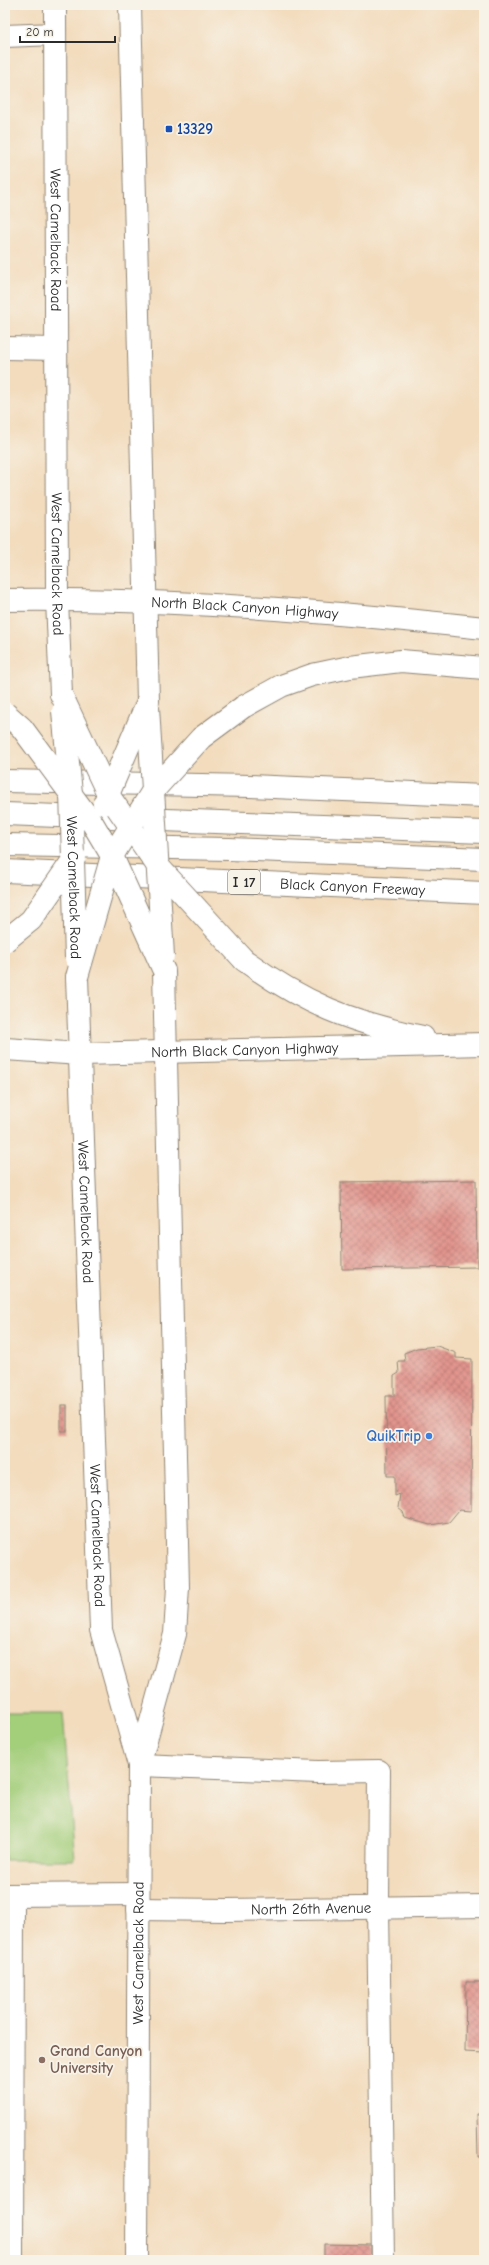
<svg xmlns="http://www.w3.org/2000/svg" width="489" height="2265" viewBox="0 0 489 2265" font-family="'Comic Neue',sans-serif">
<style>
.green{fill:#a3ce7a;stroke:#677c52}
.building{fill:url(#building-cross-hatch)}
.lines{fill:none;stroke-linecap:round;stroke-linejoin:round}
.minor-casing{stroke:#8f8474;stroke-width:24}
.major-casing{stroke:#8f8474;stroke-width:24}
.highway-casing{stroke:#8f8474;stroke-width:24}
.minor{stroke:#fff;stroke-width:22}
.major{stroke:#fff;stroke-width:22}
.highway{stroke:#fff;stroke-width:22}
.major-bridge-casing{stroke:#8f8474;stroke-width:24;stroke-linecap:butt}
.major-bridge{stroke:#fff;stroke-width:22}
.transit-dot{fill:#1a4fb4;stroke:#f7f3e8;stroke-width:1.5}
.shop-dot{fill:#3f7fe0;stroke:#f7f3e8;stroke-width:1.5}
.education-dot{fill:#8d6e63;stroke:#f7f3e8;stroke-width:1.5}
.labels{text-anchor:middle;stroke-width:3.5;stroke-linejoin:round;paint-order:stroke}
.shield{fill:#f7f3e8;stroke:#686764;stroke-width:1}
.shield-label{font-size:14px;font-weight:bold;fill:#2b2b2b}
.transit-label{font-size:15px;font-weight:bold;fill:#164399;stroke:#f7f3e8;text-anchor:start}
.street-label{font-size:15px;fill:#2b2b2b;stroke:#f7f3e8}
.shop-label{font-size:15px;font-weight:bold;fill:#366cbe;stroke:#f7f3e8;text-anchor:end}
.education-label{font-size:15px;font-weight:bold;fill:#785e54;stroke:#f7f3e8;text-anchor:start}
</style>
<defs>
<pattern id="building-cross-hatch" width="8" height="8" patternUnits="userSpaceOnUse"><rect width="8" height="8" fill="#e1948d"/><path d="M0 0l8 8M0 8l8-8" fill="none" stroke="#b77973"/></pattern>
</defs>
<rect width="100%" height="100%" fill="#f7f3e8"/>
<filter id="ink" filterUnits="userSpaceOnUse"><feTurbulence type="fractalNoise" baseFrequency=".025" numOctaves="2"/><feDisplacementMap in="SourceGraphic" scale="8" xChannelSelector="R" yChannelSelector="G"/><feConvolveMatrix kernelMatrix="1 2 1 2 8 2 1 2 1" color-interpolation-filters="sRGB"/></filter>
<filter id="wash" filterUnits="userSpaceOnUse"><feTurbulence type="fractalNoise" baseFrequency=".012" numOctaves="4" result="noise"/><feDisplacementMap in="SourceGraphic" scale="16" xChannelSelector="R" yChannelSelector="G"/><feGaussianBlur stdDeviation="0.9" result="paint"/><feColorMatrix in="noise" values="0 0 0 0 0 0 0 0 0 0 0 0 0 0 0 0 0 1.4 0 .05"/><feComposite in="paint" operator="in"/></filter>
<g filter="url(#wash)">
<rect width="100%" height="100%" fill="#f3dcbd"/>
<path class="green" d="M5,1713H63L75,1860H5Z"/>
<g id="blocks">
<g class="building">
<path d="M476,1180L477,1267L342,1269L341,1182Z"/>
<path d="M437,1346L456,1353V1358L472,1359L471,1511L459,1510L449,1522L430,1525L405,1518L403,1512L398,1508L400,1494L395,1496V1476H387L386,1396H394V1376L399,1373L398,1361H405L404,1353L417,1348Z"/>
<rect x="61" y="1405" width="6" height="26"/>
<path d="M466,1982H484V2053L465,2052Z"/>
<path d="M477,2114H484V2157H478Z"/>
<path d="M324,2244L371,2245V2260H324Z"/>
</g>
</g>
</g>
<g filter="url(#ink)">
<use href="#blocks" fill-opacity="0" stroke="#8f8474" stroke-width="1"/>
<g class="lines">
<defs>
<g id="minor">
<path d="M5,36L55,34"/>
<path d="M5,348L56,349"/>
<path d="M139,1765L318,1772L379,1771L378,1907L383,2260"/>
<path d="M5,1895L138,1894"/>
<path id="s1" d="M138,1909L226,1910L484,1906"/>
<path d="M12,2260L13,1895"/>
</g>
<g id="major">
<path id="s2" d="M55,5L57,600L61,694"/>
<path d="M130,5L148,701"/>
<path id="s3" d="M5,600C165,598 325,611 484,628"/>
<path d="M243,707L281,686L312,675L350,667L401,661L484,668"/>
<path d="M244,960C303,1003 352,1023 423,1037"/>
<path id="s4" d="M77,977L101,1630L139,1765"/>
<path id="s5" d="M5,1049L81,1054L484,1044"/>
<path id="s6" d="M137,2260L139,1765L175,1634L178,1587L164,971"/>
</g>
<g id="highway">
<path d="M5,781L250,786L484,796"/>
<path d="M5,814L484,832"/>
<path d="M5,845L229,849L484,859"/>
<path id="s7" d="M5,871L484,893"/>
</g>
</defs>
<use href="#minor" class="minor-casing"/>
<use href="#major" class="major-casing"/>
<use href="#highway" class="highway-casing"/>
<use href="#minor" class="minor"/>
<use href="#major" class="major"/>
<use href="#highway" class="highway"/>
<defs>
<g id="major-bridge">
<path d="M61,694L109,796L157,865L244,960"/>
<path d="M148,707L163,956"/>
<path id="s8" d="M63,711L71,793L76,958"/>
<path d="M5,713L22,728L93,824L112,856L164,971"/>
<path d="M104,804L148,701"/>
<path d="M5,941L31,920L75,857"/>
<path d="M77,977L112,856L152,792L201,738L243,707"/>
</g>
</defs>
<use href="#major-bridge" class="major-bridge-casing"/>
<use href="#major-bridge" class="major-bridge"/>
</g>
</g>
<rect class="transit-dot" x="165" y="125" width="8" height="8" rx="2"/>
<circle class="shop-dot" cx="429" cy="1436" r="4"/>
<circle class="education-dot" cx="42" cy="2060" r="4"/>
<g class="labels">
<rect class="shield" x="228" y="870" width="32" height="24" rx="3"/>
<g class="shield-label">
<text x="244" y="887">I 17</text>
</g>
<g class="transit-label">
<text x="177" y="134">13329</text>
</g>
<g class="street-label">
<text dy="5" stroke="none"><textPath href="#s2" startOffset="235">West Camelback Road</textPath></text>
<text dy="5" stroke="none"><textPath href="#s2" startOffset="559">West Camelback Road</textPath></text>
<text dy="5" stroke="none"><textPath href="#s3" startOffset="240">North Black Canyon Highway</textPath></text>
<text dy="5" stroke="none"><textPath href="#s7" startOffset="348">Black Canyon Freeway</textPath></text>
<text dy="5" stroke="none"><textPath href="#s8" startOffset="177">West Camelback Road</textPath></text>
<text dy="5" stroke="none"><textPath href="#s5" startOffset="240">North Black Canyon Highway</textPath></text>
<text dy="5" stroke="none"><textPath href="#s4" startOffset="235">West Camelback Road</textPath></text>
<text dy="5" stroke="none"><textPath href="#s4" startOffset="559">West Camelback Road</textPath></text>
<text dy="5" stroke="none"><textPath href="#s1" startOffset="173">North 26th Avenue</textPath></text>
<text dy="5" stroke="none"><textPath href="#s6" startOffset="307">West Camelback Road</textPath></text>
</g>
<g class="shop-label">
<text x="421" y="1441">QuikTrip</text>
</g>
<g class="education-label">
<text x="50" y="2056">Grand Canyon<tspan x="50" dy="17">University</tspan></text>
</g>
</g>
<rect width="489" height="2265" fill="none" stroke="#f7f3e8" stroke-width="20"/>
<path d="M20 36v6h95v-6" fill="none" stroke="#2b2b2b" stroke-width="2"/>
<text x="26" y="36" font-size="12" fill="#2b2b2b" stroke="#f7f3e8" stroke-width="3" paint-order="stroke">20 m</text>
</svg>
